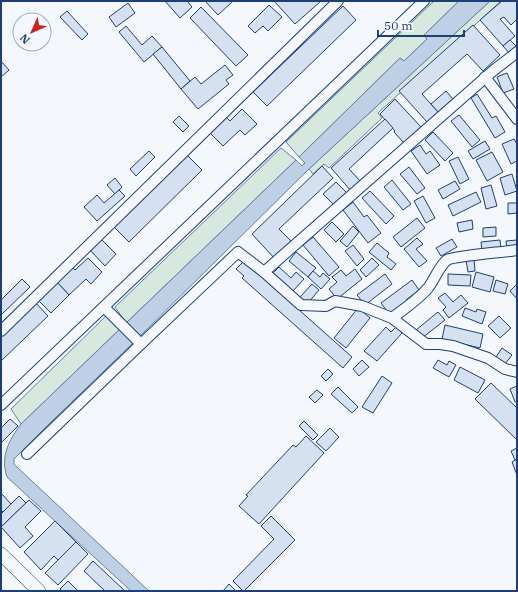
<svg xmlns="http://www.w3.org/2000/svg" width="518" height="592" viewBox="0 0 518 592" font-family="'IBM Plex Serif',serif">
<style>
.green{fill:#d7e8df;stroke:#687fa3}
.water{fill:#bed0e5;stroke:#687fa3}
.building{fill:#d5e0f0;stroke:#1d3f73}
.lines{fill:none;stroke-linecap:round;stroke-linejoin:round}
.minor-casing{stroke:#1d3f73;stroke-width:12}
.tertiary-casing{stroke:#1d3f73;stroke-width:14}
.minor{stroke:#f4f7fb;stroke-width:10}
.tertiary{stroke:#f4f7fb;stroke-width:13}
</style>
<rect width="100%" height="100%" fill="#f4f7fb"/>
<g class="green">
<path d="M434,1H459L424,35L427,39L404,61L400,58L299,157L286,142Z"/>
<path d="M490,1H501L378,113L382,118L329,168L324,164L313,174L309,169Z"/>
<path d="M281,148L296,160L126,323L115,307Z"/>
<path d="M107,315L121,328L21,424L11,409Z"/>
</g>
<path class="water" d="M459,1H490L309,169L133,343L51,422L14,459V464L17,467L149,591H131L7,477C0,457 9,440 21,424L296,160L302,166L305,163L299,157L400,58L404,61L427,39L424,35Z"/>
<g class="building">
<path d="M165,1H187L192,7L180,18Z"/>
<path d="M205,1H233L218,15Z"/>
<path d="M274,1H321L295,24Z"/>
<path d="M502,1H517V19L511,25L504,17L500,19L515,36L503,46L480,20Z"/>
<path d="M128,3L135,13L116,27L109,17Z"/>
<path d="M269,5L282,17L268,31L263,26L255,33L248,26Z"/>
<path d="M343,6L356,20L267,106L253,92Z"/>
<path d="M201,7L248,55L236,66L190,18Z"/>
<path d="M67,11L88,34L82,40L60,17Z"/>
<path d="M473,25L500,55L483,71L467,54L422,94L438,112L427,122L399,91Z"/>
<path d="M126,26L142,45L152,36L162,47L144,62L119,32Z"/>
<path d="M510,40L517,47L511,55L503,46Z"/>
<path d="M162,47L190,81L181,89L153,54Z"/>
<path d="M1,61L9,70L1,77Z"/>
<path d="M225,65L233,75L226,80L229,84L198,109L181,89L195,77L201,84Z"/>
<path d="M507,73L514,89L503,93L497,77Z"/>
<path d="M446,91L453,99L438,112L431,104Z"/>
<path d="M477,94L492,118L496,116L505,132L495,138L471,98Z"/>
<path d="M395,99L421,127L404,143L394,132L395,131L380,114Z"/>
<path d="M242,109L257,124L245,135L240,130L223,146L210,133L226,117L230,121Z"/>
<path d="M459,115L480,140L472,147L451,121Z"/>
<path d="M179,116L189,126L183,132L173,122Z"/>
<path d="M385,119L393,128L349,169L362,183L352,192L331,168Z"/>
<path d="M433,132L453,153L445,161L425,140Z"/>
<path d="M514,139L517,144V161L511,164L502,144Z"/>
<path d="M485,141L490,149L473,159L468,151Z"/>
<path d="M420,145L426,154L430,151L440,165L427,174L411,151Z"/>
<path d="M149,151L155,157L136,176L130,169Z"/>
<path d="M492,152L503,172L487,181L476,160Z"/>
<path d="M186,154L202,170L129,242L113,226Z"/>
<path d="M458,157L469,179L460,184L449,161Z"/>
<path d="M322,166L333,178L279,229L293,243L276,260L252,234Z"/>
<path d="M409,167L425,188L417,194L400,174Z"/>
<path d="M512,174L517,191L505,195L500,178Z"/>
<path d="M115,178L122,187L115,194L107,185Z"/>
<path d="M392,180L411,204L403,210L384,187Z"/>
<path d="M455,181L460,189L443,199L438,190Z"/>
<path d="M336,182L348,194L335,206L323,194Z"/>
<path d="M491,185L497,206L486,209L481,188Z"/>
<path d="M119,190L125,196L97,221L84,207L97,195L104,203Z"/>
<path d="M370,191L394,216L386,224L362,198Z"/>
<path d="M476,192L481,202L453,216L448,205Z"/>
<path d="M423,196L435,218L426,223L414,201Z"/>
<path d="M353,202L364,217L367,215L381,233L368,243L343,210Z"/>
<path d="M508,203H517V213L508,214Z"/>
<path d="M417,218L425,228L401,247L393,237Z"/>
<path d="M472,220L473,229L459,232L457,223Z"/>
<path d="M332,222L344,234L336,242L324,230Z"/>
<path d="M353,226L359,232L347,247L340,241Z"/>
<path d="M496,227V236L483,237V228Z"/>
<path d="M313,237L339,267L329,276L303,245Z"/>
<path d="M100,238L116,254L105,266L89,249Z"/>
<path d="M417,238L423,244L416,249L427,261L419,267L404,249Z"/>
<path d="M452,239L457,247L441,256L436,248Z"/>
<path d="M500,240L501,249L482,251L481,242Z"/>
<path d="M517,240V247L507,248L506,241Z"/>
<path d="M377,243L389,253L387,257L396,264L391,270L369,252Z"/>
<path d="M353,245L364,259L357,266L345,251Z"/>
<path d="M296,252L316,268L308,277L289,261Z"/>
<path d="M88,258L102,272L91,284L86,279L69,295L56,281L71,266L75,270Z"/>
<path d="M372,258L379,265L366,277L360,270Z"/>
<path d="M474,259L475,271L468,272L466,260Z"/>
<path d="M244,261L352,357L343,368L242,278L244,276L236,269Z"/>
<path d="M279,267L291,278L296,272L304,279L292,292L272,274Z"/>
<path d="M355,269L362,279L337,299L329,289L337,282L332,277L341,270L346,276Z"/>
<path d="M313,271L320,277L323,273L330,279L321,289L308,277Z"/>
<path d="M476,272L494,277L490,292L472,287Z"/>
<path d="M385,274L392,284L365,305L357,295Z"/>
<path d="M448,274L471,275L470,286L448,285Z"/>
<path d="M22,279L30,287L1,315V300Z"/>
<path d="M412,280L419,290L406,300L408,302L390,315L381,303Z"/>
<path d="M496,280L508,284L505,294L493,291Z"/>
<path d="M56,281L69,295L51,313L38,300Z"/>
<path d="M312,284L319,290L307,304L300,297Z"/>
<path d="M517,284V299L510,291Z"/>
<path d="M445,293L453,302L461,295L468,303L449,318L443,310L446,307L438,298Z"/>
<path d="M35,302L48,316L1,361V335Z"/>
<path d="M358,308L370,318L346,348L334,338Z"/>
<path d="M465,308L476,312L477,309L486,312L482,324L462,316Z"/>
<path d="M438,312L445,320L422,338L416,330Z"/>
<path d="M499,316L511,328L500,338L488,326Z"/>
<path d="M445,325L483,334L480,348L442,339Z"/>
<path d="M386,327L391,332L396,327L402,333L377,361L364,351Z"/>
<path d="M502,348L512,355L505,364L496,357Z"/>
<path d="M362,360L369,367L359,376L353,369Z"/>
<path d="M438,360L447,365L449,361L456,365L449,377L433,368Z"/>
<path d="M460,367L485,380L478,393L454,380Z"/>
<path d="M328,369L333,374L326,381L321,376Z"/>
<path d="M382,376L392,383L373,413L362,407Z"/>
<path d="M491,383L517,408V440L475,399Z"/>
<path d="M517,386V402H515L510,389Z"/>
<path d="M338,387L358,407L352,413L331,394Z"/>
<path d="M317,390L323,395L315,403L309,397Z"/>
<path d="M10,419L18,426L1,443V428Z"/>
<path d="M304,421L318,435L313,440L299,426Z"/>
<path d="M330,428L339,437L326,451L316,442Z"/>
<path d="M306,436L324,453L259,524L239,506L248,496L246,495L293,445L296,447Z"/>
<path d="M517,448V459L515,460L511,451Z"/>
<path d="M517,459V475L512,462Z"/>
<path d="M1,493L11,504L3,512L1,510Z"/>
<path d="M19,496L26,503L1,527V514Z"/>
<path d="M29,500L41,511L25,527L33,536L20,548L1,527Z"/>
<path d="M271,516L295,540L244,591H243L233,581L274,539L261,526Z"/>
<path d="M55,521L76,542L58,560L54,556L41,570L24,552Z"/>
<path d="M76,542L88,554L58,585L45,573Z"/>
<path d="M93,561L125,591H105L84,571Z"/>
<path d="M68,581L78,591H62L60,589Z"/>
<path d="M229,584L236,591H223Z"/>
</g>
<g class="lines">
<defs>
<g id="minor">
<path d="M485,77L517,119"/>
<path d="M264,272L494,70L511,57L517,52"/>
<path d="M104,307L141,344"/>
<path d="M392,318C404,309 418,300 428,288C434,281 439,266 447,260C453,256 506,252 517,250"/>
<path d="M1,331L338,1"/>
<path d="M1,405L424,1"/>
<path d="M27,454L141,344L238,252L264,272L301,305L326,306L335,301L362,306L392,318L426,344H440L453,346L488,358L505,369L517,372"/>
</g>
<path id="tertiary" d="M1,554L39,591"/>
</defs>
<use href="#minor" class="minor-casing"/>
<use href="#tertiary" class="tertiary-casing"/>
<use href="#minor" class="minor"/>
<use href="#tertiary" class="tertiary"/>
</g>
<rect width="518" height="592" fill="none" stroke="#1d3f73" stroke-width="4"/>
<g transform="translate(32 32) rotate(225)"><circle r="19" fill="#f4f7fb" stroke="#9eadc5"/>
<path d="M0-3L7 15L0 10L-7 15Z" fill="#c62828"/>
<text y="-6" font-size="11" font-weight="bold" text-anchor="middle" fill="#1d3f73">N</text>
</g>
<path d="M378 30v6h86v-6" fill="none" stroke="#1d3f73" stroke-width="2"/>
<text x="384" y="30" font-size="12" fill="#1d3f73" stroke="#f4f7fb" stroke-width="3" paint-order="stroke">50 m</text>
</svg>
